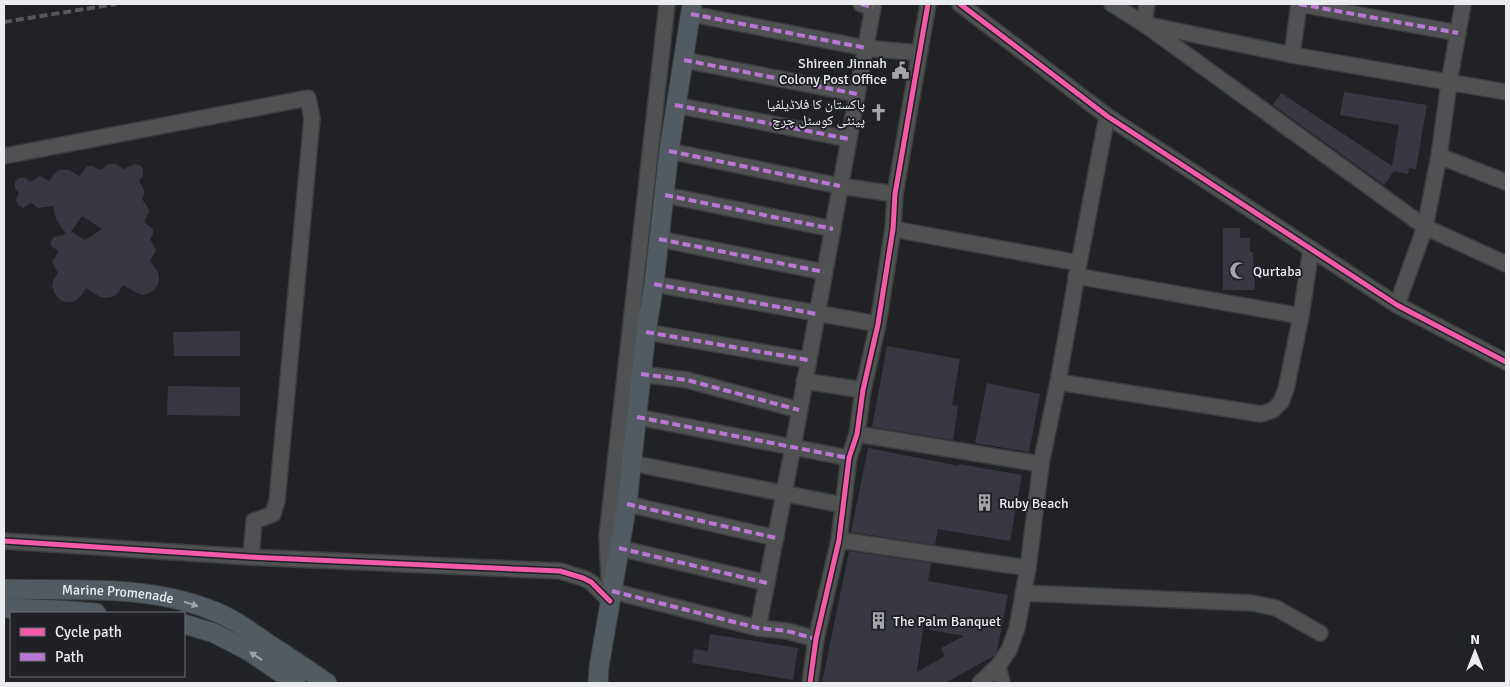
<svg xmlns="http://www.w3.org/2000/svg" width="1510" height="687" viewBox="0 0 1510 687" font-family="Signika,'Noto Naskh Arabic',sans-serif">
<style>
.building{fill:#383843;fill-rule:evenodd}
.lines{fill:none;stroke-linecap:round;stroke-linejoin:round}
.minor-casing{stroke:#3b3d3f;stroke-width:18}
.major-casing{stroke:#3b3d3f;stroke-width:21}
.minor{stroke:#505152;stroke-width:15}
.major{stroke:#525b62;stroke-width:19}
.rail{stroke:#56585b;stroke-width:4;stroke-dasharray:8 4;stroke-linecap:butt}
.quiet{stroke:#ba77d6;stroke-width:4;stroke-dasharray:8 4;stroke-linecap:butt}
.cycleway-casing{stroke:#1f2126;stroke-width:8}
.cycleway{stroke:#f35aa7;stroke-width:5}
.oneway{fill:#9ea4a9}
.labels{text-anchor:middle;stroke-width:4;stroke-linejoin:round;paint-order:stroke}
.poi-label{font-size:14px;fill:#ebecf0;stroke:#1f2126;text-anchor:start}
.street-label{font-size:14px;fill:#ebecf0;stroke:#1f2126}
</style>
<rect width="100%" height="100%" fill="#202225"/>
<g class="building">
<path d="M1344,92L1427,105L1416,169L1409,168L1408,174L1394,171L1384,185L1273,105L1281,93L1392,166L1399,125L1340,115Z"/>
<path d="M109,164H116L124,169L135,164L141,166L143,169V176L139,181L145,192L142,199L148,208L149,212L144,222L153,229V234L150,239L156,250L150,261L158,272L159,279L158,285L154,290L149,293L143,295L137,293L123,285L118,293L112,297L106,298L100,297L86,288L80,297L75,301L69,302L62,301L57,297L54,292L52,285L54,279L58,273L52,262L59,251L52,247L50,243L54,237L66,234L56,219L53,206L38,208L31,203L23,208L18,205L16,200L19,193L15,188V182L19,178H25L30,182L40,176L49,181L55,173L59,170H69L79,176L87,166H93L100,170ZM82,216L102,229L85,240L72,232L70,233Z"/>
<path d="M1223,228H1240V238H1250V252H1253L1255,290H1223Z"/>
<path d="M240,331V356H174L173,332Z"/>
<path d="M887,346L960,359L952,405L958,406L953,440L872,427Z"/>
<path d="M987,383L1040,394L1029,452L975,443Z"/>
<path d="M168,386L240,387V416L167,415Z"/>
<path d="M868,448L959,466V464L1022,475L1010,541L938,529L935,545L851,532Z"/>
<path d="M849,551L931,563L928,581L1008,595L997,651L994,656L945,683H822ZM924,620L930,630L964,636L941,648L945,656L917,672Z"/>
<path d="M710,634L798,648L793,680L692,663L694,649L708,651Z"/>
</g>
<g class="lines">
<defs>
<g id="minor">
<path d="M960,4L1107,116L1397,305L1506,362"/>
<path d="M1112,4L1144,24L1425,227L1506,264"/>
<path d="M1147,4L1144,24L1292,55L1506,92"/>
<path d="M1299,4L1458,33"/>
<path d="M691,14L866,48L919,53"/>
<path d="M1292,55L1299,4"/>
<path d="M684,60L857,94"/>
<path d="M675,105L849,139"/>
<path d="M669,151L840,186L895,194"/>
<path d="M4,156L308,98L312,118L277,501L273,514L254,521L251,557"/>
<path d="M1439,156L1506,182"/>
<path d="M665,195L833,229"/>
<path d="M893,229L1079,263"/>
<path d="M659,239L824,272"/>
<path d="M1076,276L1301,316"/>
<path d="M654,284L878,324"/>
<path d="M1397,305L1425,227L1439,156L1449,83L1463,4"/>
<path d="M646,332L808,360"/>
<path d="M641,374L687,380L799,410"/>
<path d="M804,381L863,390"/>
<path d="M1058,382L1261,414L1273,410L1281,402L1286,389L1301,316L1311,249"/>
<path d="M637,417L849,458"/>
<path d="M857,434L1041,464"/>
<path d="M631,463L843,505"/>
<path d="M627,504L776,538"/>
<path d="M839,540L1028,568"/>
<path d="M4,541L251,557L560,571L583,578L591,582L610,601"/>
<path d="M619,548L767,583"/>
<path d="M609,579L607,536L667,4"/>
<path d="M612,591L758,628L787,631L816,639"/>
<path d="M1023,593L1252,603L1276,608L1320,633"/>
<path d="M758,628L793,447L873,7L861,4"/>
<path d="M998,666L1002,683"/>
<path d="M810,683L816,639L839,540L849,458L857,434L863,390L878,324L893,229L895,194L928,4"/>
<path d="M980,683L998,666L1009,650L1017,628L1028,568L1041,464L1058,382L1079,263L1107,116"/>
</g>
<g id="major">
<path id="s1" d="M4,589C72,591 146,584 211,610C233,618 251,632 270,645C289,657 308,670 327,683"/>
<path d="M4,608L58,610L96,613"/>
<path d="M184,624L214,633L249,651L296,683"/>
<path d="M598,683L599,667L627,504L646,332L654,284L669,151L692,4"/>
</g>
</defs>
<use href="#minor" class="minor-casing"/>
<use href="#major" class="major-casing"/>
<use href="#minor" class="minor"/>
<use href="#major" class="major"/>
<path class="rail" d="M4,22L116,4"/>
<g class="quiet">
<path d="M861,4L873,7"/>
<path d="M1299,4L1458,33"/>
<path d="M691,14L866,48"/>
<path d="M684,60L857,94"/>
<path d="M675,105L849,139"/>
<path d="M669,151L840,186"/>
<path d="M665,195L833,229"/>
<path d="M659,239L824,272"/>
<path d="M654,284L817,314"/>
<path d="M646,332L808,360"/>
<path d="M641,374L687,380L799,410"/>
<path d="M637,417L849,458"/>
<path d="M627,504L776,538"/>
<path d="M619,548L767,583"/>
<path d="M612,591L758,628L787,631L816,639"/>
</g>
<defs>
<g id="cycleway">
<path d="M960,4L1107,116L1397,305L1506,362"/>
<path d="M4,541L251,557L560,571L583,578L591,582L610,601"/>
<path d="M810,683L816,639L839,540L849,458L857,434L863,390L878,324L893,229L895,194L928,4"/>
</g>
</defs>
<use href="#cycleway" class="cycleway-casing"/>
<use href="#cycleway" class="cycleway"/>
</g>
<defs><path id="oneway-solid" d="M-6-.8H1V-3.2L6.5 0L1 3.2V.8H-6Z" transform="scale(1.25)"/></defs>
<g class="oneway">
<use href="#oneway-solid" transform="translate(191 604) rotate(17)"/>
<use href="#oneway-solid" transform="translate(256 656) rotate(-146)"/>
</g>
<defs>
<symbol id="civic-bare" viewBox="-9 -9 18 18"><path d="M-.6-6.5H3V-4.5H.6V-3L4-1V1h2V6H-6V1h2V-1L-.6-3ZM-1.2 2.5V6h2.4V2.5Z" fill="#a4a5a9" stroke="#1f2126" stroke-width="2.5" paint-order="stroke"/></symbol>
<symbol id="church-bare" viewBox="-9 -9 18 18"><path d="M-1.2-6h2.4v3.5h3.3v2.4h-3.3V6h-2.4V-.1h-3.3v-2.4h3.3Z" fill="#a4a5a9" stroke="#1f2126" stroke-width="2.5" paint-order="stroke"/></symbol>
<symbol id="mosque-bare" viewBox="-9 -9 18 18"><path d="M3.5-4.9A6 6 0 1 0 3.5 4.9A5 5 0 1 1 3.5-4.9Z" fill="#a4a5a9" stroke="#1f2126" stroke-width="2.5" paint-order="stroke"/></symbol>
<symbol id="building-bare" viewBox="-9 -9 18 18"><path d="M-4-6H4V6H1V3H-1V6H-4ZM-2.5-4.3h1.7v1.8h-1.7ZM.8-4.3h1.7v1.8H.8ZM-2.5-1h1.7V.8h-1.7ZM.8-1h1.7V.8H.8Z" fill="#a4a5a9" stroke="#1f2126" stroke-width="2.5" paint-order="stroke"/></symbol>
</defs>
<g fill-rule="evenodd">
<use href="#civic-bare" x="888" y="58" width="25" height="25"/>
<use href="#church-bare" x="866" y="100" width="25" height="25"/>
<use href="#mosque-bare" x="1226" y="258" width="25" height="25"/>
<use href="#building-bare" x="972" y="490" width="25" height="25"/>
<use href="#building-bare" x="866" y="608" width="25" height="25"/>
</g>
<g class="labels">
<g class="poi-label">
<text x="887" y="68" text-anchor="end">Shireen Jinnah<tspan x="887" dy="16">Colony Post Office</tspan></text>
<text x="865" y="109" text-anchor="end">پاکستان کا فلاڈیلفیا<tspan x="865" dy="16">پینٹی کوسٹل چرچ</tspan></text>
<text x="1253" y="276">Qurtaba</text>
<text x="999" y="508">Ruby Beach</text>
<text x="893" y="626">The Palm Banquet</text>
</g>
<g class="street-label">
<text dy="5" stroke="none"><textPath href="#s1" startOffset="114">Marine Promenade</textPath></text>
</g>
</g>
<rect width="1510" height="687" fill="none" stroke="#ebecf0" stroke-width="10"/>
<rect x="10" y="612" width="175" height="65" fill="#1f2126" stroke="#717277"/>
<rect x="20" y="628" width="25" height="8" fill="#f35aa7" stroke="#717277"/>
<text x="55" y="637" font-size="15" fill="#ebecf0">Cycle path</text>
<rect x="20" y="653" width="25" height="8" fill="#ba77d6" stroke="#717277"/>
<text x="55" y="662" font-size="15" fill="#ebecf0">Path</text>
<g transform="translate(1475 652)" stroke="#1f2126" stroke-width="4" paint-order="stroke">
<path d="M0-4L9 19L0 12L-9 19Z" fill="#ebecf0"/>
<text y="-8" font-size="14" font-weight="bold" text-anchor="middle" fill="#ebecf0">N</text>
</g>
</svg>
